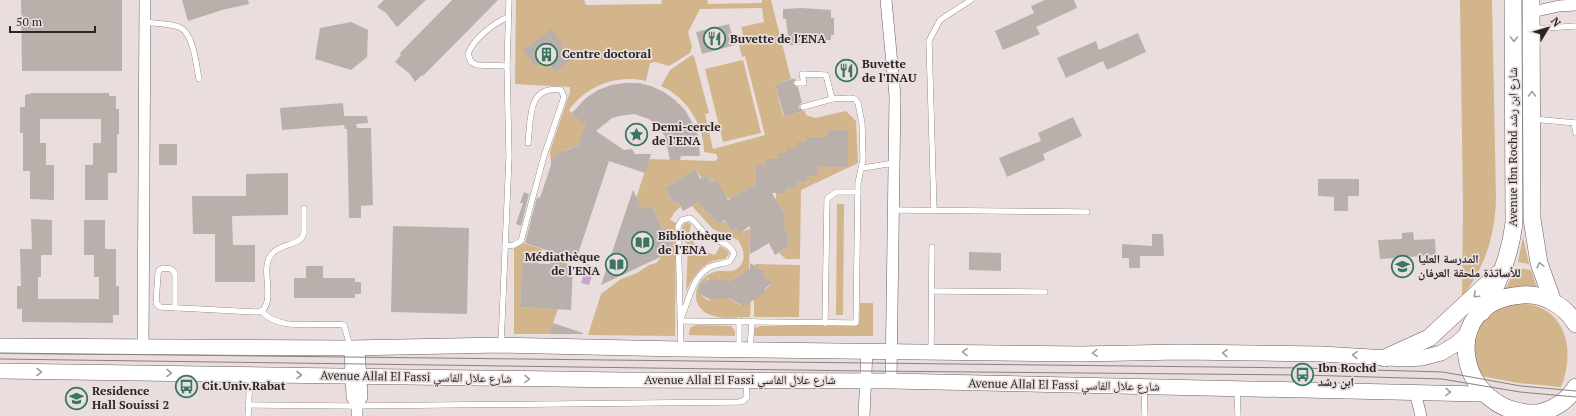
<svg xmlns="http://www.w3.org/2000/svg" width="1576" height="416" viewBox="0 0 1576 416" font-family="'PT Serif','Noto Naskh Arabic',serif">
<style>
.green{fill:#d2b58a}
.water{fill:#c8a4d9}
.building{fill:#bab0ab}
.lines{fill:none;stroke-linecap:round;stroke-linejoin:round}
.lane-casing{stroke:#6a6060;stroke-width:6}
.street-casing{stroke:#6a6060;stroke-width:12}
.secondary-casing{stroke:#6a6060;stroke-width:16}
.primary-casing{stroke:#6a6060;stroke-width:18}
.lane{stroke:#fff;stroke-width:5.5}
.street{stroke:#fff;stroke-width:11}
.secondary{stroke:#fff;stroke-width:15}
.primary{stroke:#fff;stroke-width:17}
.tram{stroke:#8a8181;stroke-width:1}
.oneway{stroke:#a09d9d}
.labels{text-anchor:middle;stroke-width:3.5;stroke-linejoin:round;paint-order:stroke}
.poi-label{font-size:12px;font-weight:bold;fill:#2b2626;stroke:#e9dddd;text-anchor:start}
.street-label{font-size:12px;fill:#2b2626;stroke:#e9dddd}
</style>
<rect width="100%" height="100%" fill="#e9dddd"/>
<g class="green">
<path d="M516,0H584L586,5L661,4L662,0H707L708,4L762,3V0H771L791,79L775,84L783,116L805,111L806,115L815,118L846,111L856,121L858,163L801,190L800,259H786L779,253L790,246L786,240L790,238L784,226L787,224L783,218L785,217L766,198L776,199V193H786L787,187L797,181H807V176H817V164L828,167H848V130L828,129V137H808L807,142L797,148L787,147V153H777V159L766,165H756V184L730,199L716,192L715,179L711,182L706,175L701,178L696,169L665,188L674,204L678,202L681,206L674,213L670,220L676,223L675,336L588,335L601,294L621,279L637,273L649,265L656,263L662,256L673,251L651,205L642,209L636,198L649,159L715,161L718,158L716,154L704,152C704,124 686,97 661,86L670,70L692,55L694,56L709,113L705,114L713,149L765,135L745,56L742,57L739,45L745,43L741,27L764,22L762,8L700,9L688,32L692,47L690,53L669,66L655,62L650,63L646,81C617,74 586,86 569,110L572,113L571,114L587,125L578,145L566,150L572,163L569,171L551,165L550,151L570,92V87L515,84Z"/>
<path d="M1460,0H1492L1496,199C1495,236 1485,267 1462,297L1463,207Z"/>
<path d="M743,60L761,133L723,142L705,69Z"/>
<path d="M700,201L704,212L707,211L719,224L725,221L731,231L736,228L739,232L750,229L749,276L741,274L725,283L707,278V280L700,284V294L707,300L725,296L740,305L751,299L750,317C734,317 709,322 699,306C691,293 700,276 714,272C724,269 732,275 740,266C747,257 743,248 738,240L713,229L692,206Z"/>
<path d="M837,204H844L843,315H836Z"/>
<path d="M686,222L691,224C691,227 689,231 690,234C691,245 706,252 715,255L720,246L728,251L729,254L725,259C704,260 694,274 686,292L688,245L682,238V227Z"/>
<path d="M1523,237L1529,264L1518,262Z"/>
<path d="M523,243L542,249L538,264L522,263L520,307L558,309L549,334H514V248Z"/>
<path d="M554,253L568,258L566,265L550,264Z"/>
<path d="M755,264L800,265L799,317H754V299L773,283L764,276V271L755,266Z"/>
<path d="M1516,268L1531,270L1537,288L1521,287L1505,290Z"/>
<path d="M860,303H873V336H754L755,328L760,326L859,325Z"/>
<path d="M1520,303C1566,306 1576,350 1561,387L1518,383L1476,375L1471,349L1481,324L1495,311L1503,307Z"/>
<path d="M696,325L731,326L735,331V336L689,335L690,328Z"/>
</g>
<path class="water" d="M587,264L595,267L589,285L581,283Z"/>
<g class="building">
<path d="M21,0H122V71H22Z"/>
<path d="M182,0H248L249,4L222,10L188,21Z"/>
<path d="M384,0H426L397,27L386,13L377,7Z"/>
<path d="M452,0H498L423,76L422,75L415,82L410,74L395,62L401,55L400,53Z"/>
<path d="M1045,0H1074L1077,8L1036,27L1040,34L1003,50L995,31L1034,13L1031,6Z"/>
<path d="M802,8L831,10V18H834V35H831V40H803V45H789L786,19H783V9Z"/>
<path d="M351,22L368,30L367,57L351,70L315,59L320,28Z"/>
<path d="M729,24L735,45L702,54L696,32Z"/>
<path d="M552,29L563,45L561,47L570,60L555,72L545,58L535,66L523,50Z"/>
<path d="M1138,33L1146,52L1107,70L1103,61L1066,78L1057,58L1096,41L1099,50Z"/>
<path d="M796,78L793,83L795,86L798,87L802,103L800,104L799,108L804,111L784,116L775,84Z"/>
<path d="M624,83H638L651,86L664,92L675,100L685,110L692,122L698,135L700,156H681L680,160H670L665,136L655,124L649,119L634,114L619,116L612,118L596,131L624,150L632,149L635,154H651L645,173L609,161L576,260L525,243L537,197L540,198L554,156L578,145L586,125L571,114L586,98L598,90L611,85Z"/>
<path d="M32,93H109V96H116V109H119V134H117V173H108V200H85V165H93V143H101V119H40V143H46V165H54V200L30,199V171H23V133H20V107H25V95Z"/>
<path d="M343,103L344,116H367L368,123L356,124L357,128H371L373,205L361,206V218H349L347,129H345L344,125L282,130L280,108Z"/>
<path d="M1073,117L1082,136L1043,154L1045,160L1007,177L999,158L1041,141L1038,133Z"/>
<path d="M828,129L848,130V167H817V176H807V181H797V187H787L786,193H772L786,217L783,218L787,224L784,226L790,238L786,240L790,246L775,255L769,243L750,254V226L739,233L736,228L731,231L725,220L719,224L707,211L705,212L699,202L683,211L678,202L674,204L665,188L696,169L700,179L706,175L711,182L716,179L728,200L756,184V165H766V159H777V153H787V147L797,148V142H807V137H828Z"/>
<rect x="159" y="144" width="18" height="21"/>
<path d="M288,173V215L232,216L233,245H255V282H215V234H193L192,196H246V174Z"/>
<path d="M1318,179H1359V196H1348V211H1334V197L1318,196Z"/>
<path d="M633,190L642,209L651,205L673,251L601,285Z"/>
<path d="M524,192L529,194L521,226L516,224L523,203H520Z"/>
<path d="M31,219L52,220V255H41V277H38V299H99V277H94V255H84V220H105V249H116V286H119V315H113V323L22,322V309H17V286H21L20,249H32Z"/>
<path d="M393,226L469,228L467,314L391,312Z"/>
<path d="M1413,232L1414,240L1435,239L1436,255L1380,259L1378,240L1402,239V233Z"/>
<path d="M1152,234H1163L1164,256H1140V268H1129V258H1122V244L1152,246Z"/>
<path d="M969,252L1001,253V271L969,270Z"/>
<path d="M522,263L573,265L571,310L520,307Z"/>
<path d="M750,263L764,271V276L773,283L767,287L764,290V294L743,306L729,298L709,299L700,294V284L709,279L729,281L750,269Z"/>
<path d="M306,266H323V278H355V282H361V294H355V298H294V278H306Z"/>
<path d="M553,323L583,333V334H549Z"/>
</g>
<g class="lines">
<defs>
<g id="lane">
<path d="M145,22C156,24 169,23 179,27C194,33 196,65 199,79"/>
<path d="M1532,29L1576,26"/>
<path d="M507,66L477,65L471,62L468,54C473,39 494,23 508,17"/>
<path d="M797,83H804L802,74L826,75L832,99L803,107"/>
<path d="M1533,119L1576,123"/>
<path d="M1574,123L1576,133"/>
<path d="M863,168L894,163"/>
<path d="M894,210L1087,212"/>
<path d="M934,211L929,41L940,20L971,0"/>
<path d="M505,246L514,245L521,241L544,156L564,97L561,90C527,85 531,119 528,143"/>
<path d="M932,291L1045,292"/>
<path d="M175,308V273L171,269L163,268L159,270L158,274L156,303L160,307L258,312L263,310C275,296 260,270 271,255C278,245 292,246 301,239L304,233V208"/>
<path d="M261,311C282,333 317,321 344,325L350,346"/>
<path d="M681,321L856,323L858,183L863,159L862,123L858,103L855,99L850,98L832,99"/>
<path d="M825,323L827,199L836,192H858"/>
<path d="M501,345L509,156L507,66L509,0"/>
<path d="M681,349L678,226L682,220L690,218C697,223 701,231 708,236C718,242 729,242 734,254L730,261C723,265 714,263 707,269C691,280 689,301 681,318"/>
<path d="M739,349V321"/>
<path d="M750,349L752,321"/>
<path d="M931,352L932,247"/>
<path d="M1144,388L1145,416"/>
<path d="M1237,390L1238,416"/>
<path d="M248,405L351,406L739,402L743,401L747,397L746,382"/>
<path d="M248,416L250,376"/>
</g>
<g id="street">
<path d="M886,0L895,96L891,381"/>
<path d="M1532,12L1559,6L1576,5"/>
<path d="M143,347L145,0"/>
<path d="M350,348L352,397L357,406"/>
<path d="M1415,392L1421,416"/>
<path d="M357,416V406L362,397L359,347"/>
<path d="M864,416L867,350"/>
</g>
<g id="secondary">
<path d="M0,346L350,348L501,345L680,349L1081,354L1180,352L1321,354L1405,359L1422,358L1441,353L1456,344L1470,331"/>
<path d="M0,371L621,380L891,381L1480,394"/>
</g>
<g id="primary">
<path d="M1531,0L1532,219L1539,263L1553,302"/>
<path d="M1482,312C1499,284 1510,256 1514,223L1513,0"/>
<path d="M1576,324C1565,306 1544,293 1522,295C1435,301 1457,416 1537,413C1553,410 1567,401 1576,387"/>
<path d="M1385,358L1429,338L1498,274"/>
</g>
</defs>
<use href="#lane" class="lane-casing"/>
<use href="#street" class="street-casing"/>
<use href="#secondary" class="secondary-casing"/>
<use href="#primary" class="primary-casing"/>
<use href="#lane" class="lane"/>
<use href="#street" class="street"/>
<use href="#secondary" class="secondary"/>
<use href="#primary" class="primary"/>
<g class="tram">
<path d="M0,353L1302,368L1443,372L1521,386L1576,391"/>
<path d="M0,359L865,371L1302,375L1442,379L1520,392L1576,397"/>
</g>
</g>
<defs><path id="oneway-chevron" d="M-2-3.5L2.5 0L-2 3.5" fill="none" stroke-width="1.6" stroke-linecap="round" stroke-linejoin="round"/></defs>
<g class="oneway">
<use href="#oneway-chevron" transform="translate(1514 39) rotate(90)"/>
<use href="#oneway-chevron" transform="translate(1532 94) rotate(-90)"/>
<use href="#oneway-chevron" transform="translate(1540 265) rotate(-105)"/>
<use href="#oneway-chevron" transform="translate(1476 295) rotate(137)"/>
<use href="#oneway-chevron" transform="translate(965 352) rotate(-179)"/>
<use href="#oneway-chevron" transform="translate(1095 353) rotate(179)"/>
<use href="#oneway-chevron" transform="translate(1225 353) rotate(-178)"/>
<use href="#oneway-chevron" transform="translate(1355 355) rotate(-178)"/>
<use href="#oneway-chevron" transform="translate(39 372) rotate(1)"/>
<use href="#oneway-chevron" transform="translate(169 373) rotate(1)"/>
<use href="#oneway-chevron" transform="translate(299 375)"/>
<use href="#oneway-chevron" transform="translate(527 379) rotate(1)"/>
<use href="#oneway-chevron" transform="translate(1448 392) rotate(1)"/>
</g>
<defs>
<symbol id="restaurant-ring" viewBox="-11 -11 22 22"><circle r="9.5" fill="#e9dddd" stroke="#3a7763" stroke-width="1.5"/><path d="M-5-6h1v4h1v-4h1v4h1v-4h1v5L-1.5 .5V6h-2V.5L-5-1ZM5-6V6H3V1.5H1.5Q1.5-4 5-6Z" fill="#3a7763"/></symbol>
<symbol id="building-ring" viewBox="-11 -11 22 22"><circle r="9.5" fill="#e9dddd" stroke="#3a7763" stroke-width="1.5"/><path d="M-4-6H4V6H1V3H-1V6H-4ZM-2.5-4.3h1.7v1.8h-1.7ZM.8-4.3h1.7v1.8H.8ZM-2.5-1h1.7V.8h-1.7ZM.8-1h1.7V.8H.8Z" fill="#3a7763"/></symbol>
<symbol id="sight-ring" viewBox="-11 -11 22 22"><circle r="9.5" fill="#e9dddd" stroke="#3a7763" stroke-width="1.5"/><path d="M0-6L1.8-2.2L6-1.7L2.9 1.2L3.7 5.4L0 3.3L-3.7 5.4L-2.9 1.2L-6-1.7L-1.8-2.2Z" fill="#3a7763"/></symbol>
<symbol id="library-ring" viewBox="-11 -11 22 22"><circle r="9.5" fill="#e9dddd" stroke="#3a7763" stroke-width="1.5"/><path d="M-6-4Q-3-5.5-.7-3.5V5Q-3 3-6 4ZM6-4Q3-5.5 .7-3.5V5Q3 3 6 4Z" fill="#3a7763"/></symbol>
<symbol id="university-ring" viewBox="-11 -11 22 22"><circle r="9.5" fill="#e9dddd" stroke="#3a7763" stroke-width="1.5"/><path d="M0-5L7-2L0 1L-7-2ZM-4 1L0 2.5L4 1V4Q0 6-4 4Z" fill="#3a7763"/></symbol>
<symbol id="bus-ring" viewBox="-11 -11 22 22"><circle r="9.5" fill="#e9dddd" stroke="#3a7763" stroke-width="1.5"/><path d="M-5-6H5V4H4V6H2V4H-2V6H-4V4H-5ZM-3.5-4V0h7V-4ZM-3.5 1.2v1.5H-2V1.2ZM2 1.2v1.5H3.5V1.2Z" fill="#3a7763"/></symbol>
</defs>
<g fill-rule="evenodd">
<use href="#restaurant-ring" x="702" y="26" width="25" height="25"/>
<use href="#building-ring" x="534" y="42" width="25" height="25"/>
<use href="#restaurant-ring" x="834" y="58" width="25" height="25"/>
<use href="#sight-ring" x="624" y="122" width="25" height="25"/>
<use href="#library-ring" x="630" y="230" width="25" height="25"/>
<use href="#library-ring" x="604" y="252" width="25" height="25"/>
<use href="#university-ring" x="1390" y="254" width="25" height="25"/>
<use href="#bus-ring" x="1290" y="362" width="25" height="25"/>
<use href="#bus-ring" x="174" y="374" width="25" height="25"/>
<use href="#university-ring" x="64" y="386" width="25" height="25"/>
</g>
<g class="labels">
<g class="poi-label">
<text x="730" y="43">Buvette de l'ENA</text>
<text x="562" y="58">Centre doctoral</text>
<text x="862" y="68">Buvette<tspan x="862" dy="14">de l'INAU</tspan></text>
<text x="652" y="131">Demi-cercle<tspan x="652" dy="14">de l'ENA</tspan></text>
<text x="658" y="240">Bibliothèque<tspan x="658" dy="14">de l'ENA</tspan></text>
<text x="600" y="261" text-anchor="end">Médiathèque<tspan x="600" dy="14">de l'ENA</tspan></text>
<text x="1418" y="263">المدرسة العليا<tspan x="1418" dy="14">للأساتذة ملحقة العرفان</tspan></text>
<text x="1318" y="372">Ibn Rochd<tspan x="1318" dy="14">ابن رشد</tspan></text>
<text x="202" y="390">Cit.Univ.Rabat</text>
<text x="92" y="395">Residence<tspan x="92" dy="14">Hall Souissi 2</tspan></text>
</g>
<g class="street-label">
<text transform="translate(1513 147) rotate(-90)" y="4">Avenue Ibn Rochd شارع ابن رشد</text>
<text transform="translate(416 377) rotate(1)" y="4">Avenue Allal El Fassi شارع علال الفاسي</text>
<text x="740" y="384">Avenue Allal El Fassi شارع علال الفاسي</text>
<text transform="translate(1064 385) rotate(1)" y="4">Avenue Allal El Fassi شارع علال الفاسي</text>
</g>
</g>
<g transform="translate(1548 28) rotate(52)" stroke="#e9dddd" stroke-width="3" paint-order="stroke">
<path d="M0-3L7 15L0 10L-7 15Z" fill="#2b2626"/>
<text y="-6" font-size="11" font-weight="bold" text-anchor="middle" fill="#2b2626">N</text>
</g>
<path d="M10 26v6h85v-6" fill="none" stroke="#2b2626" stroke-width="2"/>
<text x="16" y="26" font-size="12" fill="#2b2626" stroke="#e9dddd" stroke-width="3" paint-order="stroke">50 m</text>
</svg>
